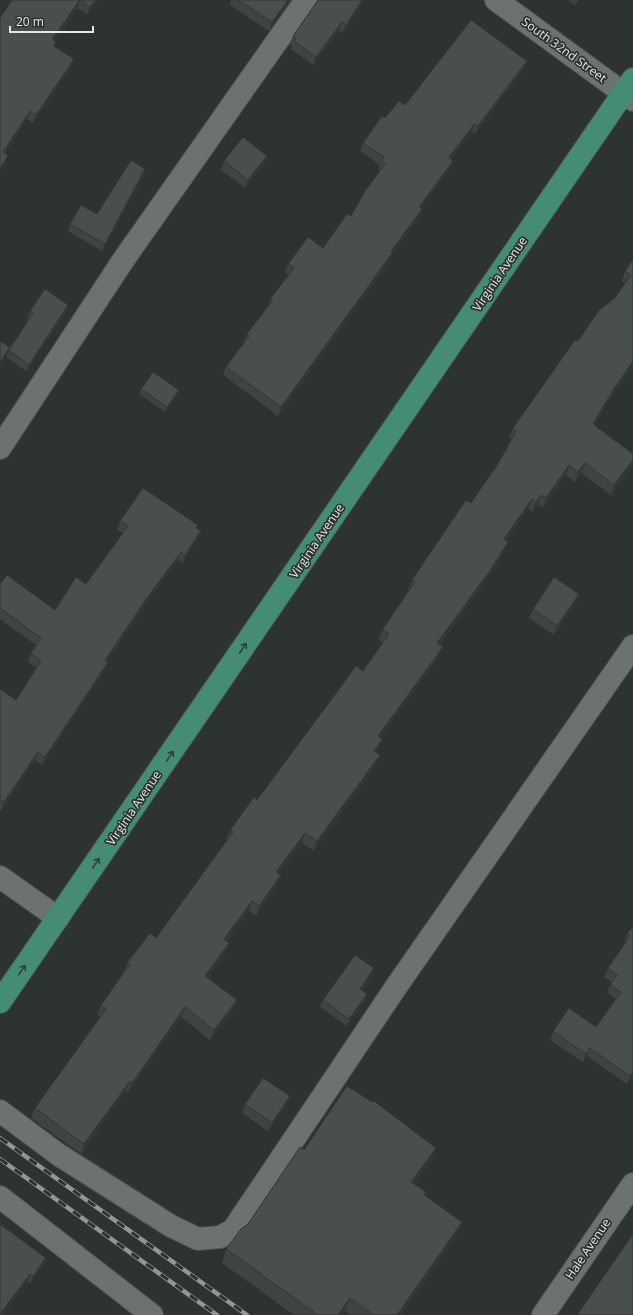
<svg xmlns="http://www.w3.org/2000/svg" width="633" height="1315" viewBox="0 0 633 1315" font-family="'Open Sans',sans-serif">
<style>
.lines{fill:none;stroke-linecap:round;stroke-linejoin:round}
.minor-casing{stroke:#4b4f4e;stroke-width:24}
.major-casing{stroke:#4b4f4e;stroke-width:24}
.minor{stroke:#6c7270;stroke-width:22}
.major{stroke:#458c77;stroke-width:22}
.rail-casing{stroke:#929694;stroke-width:4.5}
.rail{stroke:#2d3330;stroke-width:3;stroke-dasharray:9;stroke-linecap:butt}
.wall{fill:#3f4441}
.shaded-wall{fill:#333735}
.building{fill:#494f4c;stroke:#333735}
.oneway{stroke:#31403b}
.labels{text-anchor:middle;stroke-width:3.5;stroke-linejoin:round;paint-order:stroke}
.street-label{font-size:12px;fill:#e4e7e6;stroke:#2d3330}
</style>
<rect width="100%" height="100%" fill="#2d3330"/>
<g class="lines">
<defs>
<g id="minor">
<path d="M496,0L633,100"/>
<path d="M0,448L124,259L306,0"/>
<path d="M0,877L58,918"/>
<path d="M0,1111L59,1155L171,1226L198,1239L220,1237L233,1230L396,987L633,646"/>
<path d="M0,1197L152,1315"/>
<path d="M543,1315L633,1184"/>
</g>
<path id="major" d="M0,1002L633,79"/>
</defs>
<use href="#minor" class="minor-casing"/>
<use href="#major" class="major-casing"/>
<use href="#minor" class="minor"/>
<use href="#major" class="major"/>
<defs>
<g id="rail">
<path d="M0,1138L247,1315"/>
<path d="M0,1159L217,1315"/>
</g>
</defs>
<use href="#rail" class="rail-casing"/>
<use href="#rail" class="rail"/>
</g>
<g class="wall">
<path d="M12,0H98L87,15L78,8L54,41L56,42L54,46L71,67L33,123L27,119L5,154V164L0,172Z"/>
<path d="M231,0H291L269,31L230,5Z"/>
<path d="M365,0L342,33L339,31L313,65L291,49L292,46L290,45L293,36Z"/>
<path d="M568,0H579L575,5Z"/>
<path d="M527,61L524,69L475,134L472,132L451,159L453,161L450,169L421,208L422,209L419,217L393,252L390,261L278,416L223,375L226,367L244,342L247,334L268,307L270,299L289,275L285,272L288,264L323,248L351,216L380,171L378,169L380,165L360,151L363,143L385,118L405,105Z"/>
<path d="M267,156L264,164L245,188L221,170L224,161Z"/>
<path d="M145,169L143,176L102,251L68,231L70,224L97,214Z"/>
<path d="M633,259V366L609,400L594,425L632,466L611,495L581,473L575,482L566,475L543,508L538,505L532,512L528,509L506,541L508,542L504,552L485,582L440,645L439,657L380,738L378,750L376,753L380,755L376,765L314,851L302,843L278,874L277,885L256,916L249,911L226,941V953L208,978L237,1000L233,1010L210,1040L181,1017L128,1093L126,1091L81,1154L31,1118L35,1108L100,1017L97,1015L101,1005L124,972L127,963L156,938L227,840H226L230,830L257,800L363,671L383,643L379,640L382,630L409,591L408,590L412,580L471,503L498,464L511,440L509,438L513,428L578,341L614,299L625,283L622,281L625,271Z"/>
<path d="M30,311L66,312L26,371L6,357L9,350L29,319L27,318Z"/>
<path d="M141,389L177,394L165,412L139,394Z"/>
<path d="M120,521L197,528L198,539L182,563L178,560L141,611L107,661L105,670L42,765L35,760L1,811L0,810V689L16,700L37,668L28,662L31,653L36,645L0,619V584L55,610L86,584L123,533L117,530Z"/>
<path d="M579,594L576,603L554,635L529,618L533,609Z"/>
<path d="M633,926V1076L627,1084L587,1056L583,1062L550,1040L553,1031L596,1027L616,999L607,993L610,984L612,982L604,977L608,968L625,943H624L627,934Z"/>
<path d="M372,976L362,990L365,1001L347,1026L320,1007L323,1000Z"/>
<path d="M290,1096L287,1105L268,1131L242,1113L245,1104Z"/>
<path d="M304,1150L431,1162L414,1184L426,1192L425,1195L462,1222L457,1235L401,1315H351L345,1311L342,1315H294L222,1263L226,1249L248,1224Z"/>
<path d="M0,1224L42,1266L30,1284L27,1282L3,1315H0Z"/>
</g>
<g class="shaded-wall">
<path d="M80,0L78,8L49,48L52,39Z"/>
<path d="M95,0H98L87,15L90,7Z"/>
<path d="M288,0H291L269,31L272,22Z"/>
<path d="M362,0H365L342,33L346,25Z"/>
<path d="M342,22L339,31L313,65L316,57Z"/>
<path d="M74,59L71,67L33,123L36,115Z"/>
<path d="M527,61L524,69L475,134L478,126Z"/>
<path d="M30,111L27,119L0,161L3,152Z"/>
<path d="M475,123L472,132L446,166L449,157Z"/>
<path d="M8,156L5,164L0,172V168Z"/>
<path d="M267,156L264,164L245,188L248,180Z"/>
<path d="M453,161L450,169L416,215L419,207Z"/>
<path d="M145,169L143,176L102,251L105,244Z"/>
<path d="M422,209L419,217L388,259L391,251Z"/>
<path d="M393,252L390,261L278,416L281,407Z"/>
<path d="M68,305L66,312L26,371L29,365Z"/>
<path d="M10,347L6,356L0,366V362Z"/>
<path d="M633,361V366L609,400L589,434L593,424L613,390Z"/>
<path d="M179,390L177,394L165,412L167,407Z"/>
<path d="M633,460V464L632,466L611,495L614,485Z"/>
<path d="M585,463L581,473L575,482L578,472Z"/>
<path d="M569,465L566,475L543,508L546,498Z"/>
<path d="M541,495L538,505L532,512L536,502Z"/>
<path d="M532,499L528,509L500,549L504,539Z"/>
<path d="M201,531L198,539L182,563L185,555Z"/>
<path d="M508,542L504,552L485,582L434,653L437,643Z"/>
<path d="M181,552L178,560L141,611L102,668L105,660L144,602Z"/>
<path d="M579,594L576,603L554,635L557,626Z"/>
<path d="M443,647L439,657L374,747L378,736Z"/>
<path d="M108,662L105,670L42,765L45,757Z"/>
<path d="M382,740L378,750L370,761L374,751Z"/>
<path d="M38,752L35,760L1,811L4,802Z"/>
<path d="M380,755L376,765L314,851L317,841Z"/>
<path d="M305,833L302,843L272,882L276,872Z"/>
<path d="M281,875L277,885L256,916L259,906Z"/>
<path d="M252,901L249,911L220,949L224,939Z"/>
<path d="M229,943L226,953L202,986L205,976Z"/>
<path d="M374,968L372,976L357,996L360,989Z"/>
<path d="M367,994L365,1001L347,1026L349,1019Z"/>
<path d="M237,1000L233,1010L210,1040L214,1030Z"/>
<path d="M185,1007L181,1017L128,1093L132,1083Z"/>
<path d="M590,1048L587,1056L583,1062L586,1054Z"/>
<path d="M633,1072V1076L627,1084L630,1076Z"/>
<path d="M130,1081L126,1091L81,1154L84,1144Z"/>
<path d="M290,1096L287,1105L268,1131L272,1123Z"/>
<path d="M436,1148L431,1162L406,1195L411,1182Z"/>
<path d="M462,1222L457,1235L401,1315H397Z"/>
<path d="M46,1258L42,1266L30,1284L33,1276Z"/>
<path d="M30,1274L27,1282L3,1315H0V1314Z"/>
<path d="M350,1298L345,1311L342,1315H338Z"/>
</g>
<g class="building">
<path d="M12,0H80L52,39L56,42L54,46L74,59L36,115L30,111L3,152L8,156L0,168V18Z"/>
<path d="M81,0H95L90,7Z"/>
<path d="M238,0H288L272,22Z"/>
<path d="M318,0H362L346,25L342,22L316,57L294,41L296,38L293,36Z"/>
<path d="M471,20L527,61L478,126L475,123L449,157L453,161L419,207L422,209L391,251L393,252L281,407L226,367L249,336L247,334L272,301L270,299L294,268L288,264L308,237L323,248L347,214L351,216L365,191L385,164L381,161L384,157L363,143L382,116L385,118L399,101L405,105Z"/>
<path d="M243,137L267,156L248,180L224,161Z"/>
<path d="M131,160L145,169L105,244L70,224L81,205L97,214Z"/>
<path d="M633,259V361L613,390L593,424L633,454V460L614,485L585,463L578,472L569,465L546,498L541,495L536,502L532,499L504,539L508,542L489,572L437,643L443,647L378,736L382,740L374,751L380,755L317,841L305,833L276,872L281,875L259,906L252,901L224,939L229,943L205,976L237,1000L214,1030L185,1007L132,1083L130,1081L84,1144L35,1108L106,1009L101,1005L130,964L127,963L150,933L156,938L233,832L230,830L254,797L257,800L356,666L363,671L389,634L382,630L415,582L412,580L466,500L471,503L498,464L516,431L513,428L575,340L578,341L599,310L614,299L631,275L625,271Z"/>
<path d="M45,289L68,305L29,365L9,350L33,313L30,311Z"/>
<path d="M0,341L10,347L0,362Z"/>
<path d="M153,372L179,390L167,407L141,389Z"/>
<path d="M143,488L198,525L196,528L201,531L185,555L181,552L144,602L105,660L108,662L45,757L38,752L4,802L0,800V689L16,700L41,661L31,653L41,638L0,608V584L7,575L55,610L76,577L86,584L128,526L120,521Z"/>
<path d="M554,577L579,594L557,626L533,609Z"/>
<path d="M633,926V1072L630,1076L590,1048L586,1054L553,1031L569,1008L596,1027L621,992L610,984L617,975L608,968L630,936L627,934Z"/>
<path d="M355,955L374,968L360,989L367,994L349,1019L323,1000Z"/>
<path d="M263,1078L290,1096L272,1123L245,1104Z"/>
<path d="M347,1086L372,1102L374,1101L436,1148L411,1182L426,1192L424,1195L462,1222L397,1315H374L350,1298L338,1315H318L226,1249L241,1229L248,1224L300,1147L304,1150Z"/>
<path d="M0,1224L46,1258L33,1276L30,1274L0,1314Z"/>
<path d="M633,1234V1315H577Z"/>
</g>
<defs><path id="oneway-shaft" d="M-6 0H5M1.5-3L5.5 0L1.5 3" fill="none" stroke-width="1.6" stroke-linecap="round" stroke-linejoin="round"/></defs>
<g class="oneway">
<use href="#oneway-shaft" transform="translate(243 648) rotate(-56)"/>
<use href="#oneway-shaft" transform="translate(170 756) rotate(-56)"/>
<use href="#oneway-shaft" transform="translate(96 863) rotate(-56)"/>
<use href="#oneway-shaft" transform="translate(22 970) rotate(-55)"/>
</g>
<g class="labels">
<g class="street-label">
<text transform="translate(564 50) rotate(36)" y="4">South 32nd Street</text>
<text transform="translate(500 274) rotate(-56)" y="4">Virginia Avenue</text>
<text transform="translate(317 541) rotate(-56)" y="4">Virginia Avenue</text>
<text transform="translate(134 808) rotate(-56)" y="4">Virginia Avenue</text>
<text transform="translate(588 1249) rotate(-56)" y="4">Hale Avenue</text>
</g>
</g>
<path d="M10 26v6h83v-6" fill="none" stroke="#e4e7e6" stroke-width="2"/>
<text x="16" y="26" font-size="12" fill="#e4e7e6" stroke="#2d3330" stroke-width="3" paint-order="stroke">20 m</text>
</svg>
